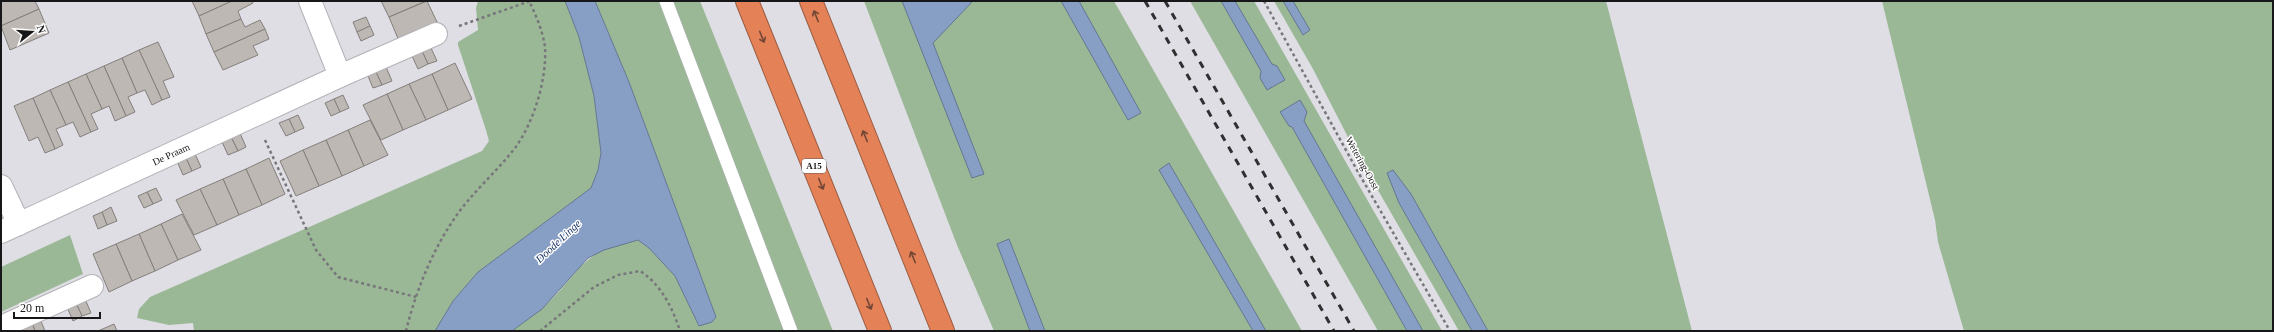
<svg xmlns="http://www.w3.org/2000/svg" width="2274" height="332" viewBox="0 0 2274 332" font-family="'Times New Roman',serif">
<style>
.green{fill:#9bb896}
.water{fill:#879fc5;stroke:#657691}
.building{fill:#bdb8b4;stroke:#847f7c}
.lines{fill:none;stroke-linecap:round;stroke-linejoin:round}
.lane-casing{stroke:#b2b2b8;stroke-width:14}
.street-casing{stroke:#b2b2b8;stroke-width:24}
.highway-casing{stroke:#9c5c41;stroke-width:24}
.path{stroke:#77777b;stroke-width:2.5;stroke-dasharray:3 3;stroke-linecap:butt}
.lane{stroke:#fff;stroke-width:13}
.street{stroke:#fff;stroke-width:22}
.highway{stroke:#e48157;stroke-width:22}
.rail{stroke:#303032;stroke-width:3;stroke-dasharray:7 7;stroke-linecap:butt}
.oneway{stroke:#734735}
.labels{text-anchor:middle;stroke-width:3;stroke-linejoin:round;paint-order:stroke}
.shield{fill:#fff;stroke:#5d5d5e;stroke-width:1}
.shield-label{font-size:9px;font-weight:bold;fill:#171719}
.street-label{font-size:10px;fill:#171719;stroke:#fff}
.water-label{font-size:11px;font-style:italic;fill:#102c5c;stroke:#fff}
</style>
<rect width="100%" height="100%" fill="#dedee4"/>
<g class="green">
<path d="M478,1H565L579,37L594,96L601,153L598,170L591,188L478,272L453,301L435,331H194L193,323L169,325L137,318L139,309L150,297L482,151L489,141L486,130L458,45V42L478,30L476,8Z"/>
<path d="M595,1H700L833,331H512C521,324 532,317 541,309C577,279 582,246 638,240L649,247L675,276L699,326L716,317L629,82Z"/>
<path d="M864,1H1114L1302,331H994L957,245Z"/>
<path d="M1190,1H1254L1442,331H1378Z"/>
<path d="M1274,1H1606L1692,331H1459L1352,145L1313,69Z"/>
<path d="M1882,1H2273V331H1964L1938,242L1935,220Z"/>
<path d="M70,235L83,274L1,312V267Z"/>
</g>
<g class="water">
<path d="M565,1H595L629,82L716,317L712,322L699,326L675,276L649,248L638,240L604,250L588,258L542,309L512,331H435L453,301L478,272L591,188L598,170L601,153L594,96L579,37Z"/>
<path d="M902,1H973L933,43L984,174L972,178Z"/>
<path d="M1061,1H1079L1141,113L1128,120Z"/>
<path d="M1221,1H1235L1272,64L1277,66L1285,80L1267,90L1260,78L1261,71Z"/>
<path d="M1283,1H1293L1310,30L1303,35Z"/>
<path d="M1300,100L1307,112L1304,121L1423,331H1407L1292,127L1289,126L1280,112Z"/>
<path d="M1169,163L1266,331H1253L1159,170Z"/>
<path d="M1393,170L1411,194L1488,331H1472L1399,203L1387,173Z"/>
<path d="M1009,239L1045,331H1030L997,244Z"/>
</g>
<g class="building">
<path d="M1,1H35L39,9L1,26Z"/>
<path d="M192,1H232L199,16Z"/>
<path d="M232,1H252L253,3L238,11L241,19L206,34L199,16Z"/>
<path d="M381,1H426L389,17Z"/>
<path d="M427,1L438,24L399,41L389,17Z"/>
<path d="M39,9L49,33L10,50L1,26Z"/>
<path d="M366,17L370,26L357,32L353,22Z"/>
<path d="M241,19L245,27L260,20L265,29L214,52L206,34Z"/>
<path d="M370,26L374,35L361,41L357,32Z"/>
<path d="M265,29L269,39L253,46L258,55L223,70L214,52Z"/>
<path d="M158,42L174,77L163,81L170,97L162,100L139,50Z"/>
<path d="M431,48L437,61L428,64L422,51Z"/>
<path d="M139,50L162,100L152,105L145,90L137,93L122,58Z"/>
<path d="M422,51L428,64L418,69L412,56Z"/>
<path d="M122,58L137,93L128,97L135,112L126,116L104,66Z"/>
<path d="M455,63L472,99L448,110L432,74Z"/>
<path d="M104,66L126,116L115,121L109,106L102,109L86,74Z"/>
<path d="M386,67L392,81L382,85L376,72Z"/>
<path d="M376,72L382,85L373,88L368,76Z"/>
<path d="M86,74L102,109L91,114L98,129L91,132L68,82Z"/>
<path d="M432,74L448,110L426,120L409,84Z"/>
<path d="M68,82L91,132L80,137L73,122L66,125L50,90Z"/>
<path d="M409,84L426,120L403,130L387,94Z"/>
<path d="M50,90L66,125L56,129L63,145L55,149L33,98Z"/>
<path d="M387,94L403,130L381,140L363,105Z"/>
<path d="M343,95L349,108L340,112L334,99Z"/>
<path d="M33,98L55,149L45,153L38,137L29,141L14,106Z"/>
<path d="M334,99L340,112L331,116L325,103Z"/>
<path d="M298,115L304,128L295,132L289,119Z"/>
<path d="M289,119L295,132L286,136L279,123Z"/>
<path d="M370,120L388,155L364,166L348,130Z"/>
<path d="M348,130L364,166L342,176L326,140Z"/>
<path d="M240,133L246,147L238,151L231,137Z"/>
<path d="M231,137L238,151L228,155L222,142Z"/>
<path d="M326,140L342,176L319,186L303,150Z"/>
<path d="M303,150L319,186L296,196L280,161Z"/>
<path d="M195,154L201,167L192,171L186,158Z"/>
<path d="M186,158L192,171L183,175L177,161Z"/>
<path d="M269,158L285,194L262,205L246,169Z"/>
<path d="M246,169L262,205L239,215L223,179Z"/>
<path d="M223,179L239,215L217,225L200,189Z"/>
<path d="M156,188L162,200L153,204L147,192Z"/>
<path d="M200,189L217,225L194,235L176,200Z"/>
<path d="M147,192L153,204L144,208L138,196Z"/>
<path d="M111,207L117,221L107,225L102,212Z"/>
<path d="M102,212L107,225L98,229L93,216Z"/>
<path d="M182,214L201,250L178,260L161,224Z"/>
<path d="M161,224L178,260L155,271L139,234Z"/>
<path d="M139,234L155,271L132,281L116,244Z"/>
<path d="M116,244L132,281L109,292L93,254Z"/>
<path d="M85,299L91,313L82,316L76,303Z"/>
<path d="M76,303L82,316L73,321L67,307Z"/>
<path d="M40,319L45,331H35L32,323Z"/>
<path d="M32,323L35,331H23L22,327Z"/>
<path d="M114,324L117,331H98Z"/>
</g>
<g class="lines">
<defs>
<path id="lane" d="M666,1L791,331"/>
<g id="street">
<path d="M340,76L436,34"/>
<path d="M1,186L19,224"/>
<path id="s1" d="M1,232L340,76L310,1"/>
<path d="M1,327L92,286"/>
</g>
<g id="highway">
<path d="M747,1L880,331"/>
<path d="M811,1L943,331"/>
</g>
</defs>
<use href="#lane" class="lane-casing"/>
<use href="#street" class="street-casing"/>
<use href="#highway" class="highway-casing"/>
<g class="path">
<path d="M1264,1L1358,172L1450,331"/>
<path d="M459,26L530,1"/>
<path d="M265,140L316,250L338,277L416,297"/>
<path d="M406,331C416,290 434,246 459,212C476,189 498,170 515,148C534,122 547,79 545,47C543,32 536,15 529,1"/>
<path d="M540,331L594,287L618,275L640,271C661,284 673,309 680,331"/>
</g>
<use href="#lane" class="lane"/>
<use href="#street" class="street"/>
<use href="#highway" class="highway"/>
<g class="rail">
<path d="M1145,1L1334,331"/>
<path d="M1165,1L1354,331"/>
</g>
</g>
<defs><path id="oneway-shaft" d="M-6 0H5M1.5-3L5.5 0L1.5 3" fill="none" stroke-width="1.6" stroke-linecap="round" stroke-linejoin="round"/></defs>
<g class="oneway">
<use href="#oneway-shaft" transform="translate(816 16) rotate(-112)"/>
<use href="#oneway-shaft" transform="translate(762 37) rotate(68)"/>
<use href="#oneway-shaft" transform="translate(865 136) rotate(-112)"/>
<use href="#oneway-shaft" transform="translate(821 184) rotate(68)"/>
<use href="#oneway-shaft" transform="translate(913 257) rotate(-112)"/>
<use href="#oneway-shaft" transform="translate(869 304) rotate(68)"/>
</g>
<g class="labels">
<rect class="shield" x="802" y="159" width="24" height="14" rx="3"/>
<g class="shield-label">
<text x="814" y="169">A15</text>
</g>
<g class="street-label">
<text dy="4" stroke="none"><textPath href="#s1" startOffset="187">De Praam</textPath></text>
<text transform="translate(1363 163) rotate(61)" y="4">Wetering-Oost</text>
</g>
<g class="water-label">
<text transform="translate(558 241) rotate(-43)" y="4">Doode Linge</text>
</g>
</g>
<rect width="2274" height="332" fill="none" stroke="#171719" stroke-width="4"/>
<g transform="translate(32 32) rotate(73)" stroke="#ffffff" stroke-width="3" paint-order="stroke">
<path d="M0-3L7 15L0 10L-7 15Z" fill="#171719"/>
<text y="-6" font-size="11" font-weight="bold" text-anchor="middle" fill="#171719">N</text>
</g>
<path d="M14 312v6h86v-6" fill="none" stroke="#171719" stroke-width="2"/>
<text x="20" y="312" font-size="12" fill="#171719" stroke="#ffffff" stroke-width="3" paint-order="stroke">20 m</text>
</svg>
